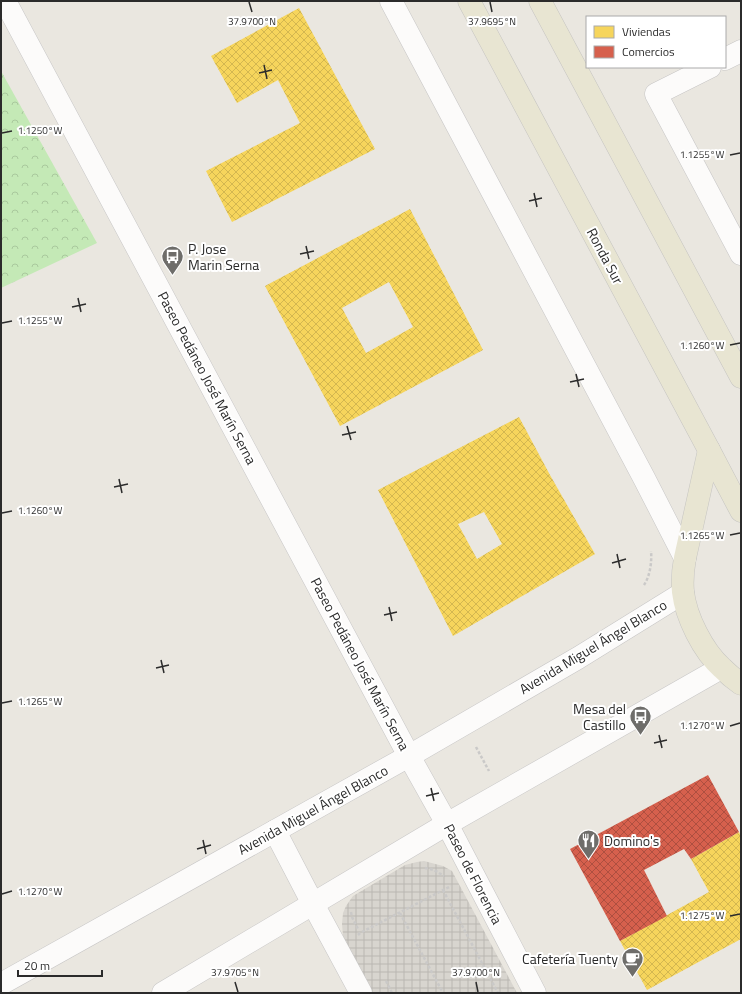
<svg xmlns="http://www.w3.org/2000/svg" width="742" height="994" viewBox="0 0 742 994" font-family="'Titillium Web',sans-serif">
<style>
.forest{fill:url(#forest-crowns)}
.plaza{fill:url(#plaza-grid)}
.homes{fill:url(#homes-cross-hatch);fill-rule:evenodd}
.shops{fill:url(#shops-cross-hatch)}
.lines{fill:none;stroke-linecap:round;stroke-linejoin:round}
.street-casing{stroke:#c7c6c6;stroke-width:23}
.primary-casing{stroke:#c5c4c1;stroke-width:23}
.path{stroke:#cac9c8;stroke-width:2.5;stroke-dasharray:3 2;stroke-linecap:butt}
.street{stroke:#fcfbfa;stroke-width:22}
.primary{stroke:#e8e5d2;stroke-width:22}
.ticks{fill:none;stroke:#2b2b2b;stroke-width:1.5}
.labels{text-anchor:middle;stroke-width:4;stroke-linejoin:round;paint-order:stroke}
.poi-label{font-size:14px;fill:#2b2b2b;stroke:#fff;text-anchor:start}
.street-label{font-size:14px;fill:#2b2b2b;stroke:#fff}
.ticks-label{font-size:10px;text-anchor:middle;fill:#2b2b2b;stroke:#fff;stroke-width:4;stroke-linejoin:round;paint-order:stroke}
</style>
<defs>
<pattern id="forest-crowns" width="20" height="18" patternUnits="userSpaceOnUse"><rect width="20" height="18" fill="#c4e9b6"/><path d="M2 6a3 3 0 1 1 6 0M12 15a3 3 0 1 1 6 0" fill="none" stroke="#a9c89d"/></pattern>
<pattern id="plaza-grid" width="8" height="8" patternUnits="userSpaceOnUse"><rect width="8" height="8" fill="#d8d5cf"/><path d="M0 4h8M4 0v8" fill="none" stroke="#bab7b2"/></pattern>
<pattern id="homes-cross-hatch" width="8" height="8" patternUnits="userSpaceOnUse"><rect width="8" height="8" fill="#f6d55c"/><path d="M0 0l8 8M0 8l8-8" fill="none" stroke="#d3b750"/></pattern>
<pattern id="shops-cross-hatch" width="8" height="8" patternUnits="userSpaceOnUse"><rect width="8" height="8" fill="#d6604d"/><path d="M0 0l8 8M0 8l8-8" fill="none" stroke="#ae4f40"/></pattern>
</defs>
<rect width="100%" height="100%" fill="#eae7e0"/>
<path class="forest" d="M1,71L97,243L1,288Z"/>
<path class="plaza" d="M424,861L443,866L452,871L517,993H372L347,947L343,936L342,924L343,913L346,906L353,896L405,865L417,862Z"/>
<g class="homes">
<path d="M299,8L375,149L232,222L206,171L300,123L278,80L237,103L211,56Z"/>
<path d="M410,209L483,350L340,426L265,286ZM389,282L413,327L366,353L342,308Z"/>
<path d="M519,417L550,475L595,554L453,636L378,490ZM484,512L502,544L477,559L458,524Z"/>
<path d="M739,832L741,837V939L647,990L620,941L709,892L691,859Z"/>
</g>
<path class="shops" d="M708,775L739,832L691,859L684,849L644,870L667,916L620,941L570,849Z"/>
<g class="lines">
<defs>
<g id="street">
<path d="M5,1L409,756L447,824L535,993"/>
<path d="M391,1L644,478L685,558"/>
<path d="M725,59L741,51"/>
<path d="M710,67L656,94L741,254"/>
<path d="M275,831L313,904L361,993"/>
<path d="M1,984L409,756L578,658L683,593"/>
<path d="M163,993L447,824L721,668"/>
</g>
<g id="primary">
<path d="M469,1L709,450L741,511"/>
<path d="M540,1L741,377"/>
<path d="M709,450L685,558C683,569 682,580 683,592C686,617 703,651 722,668C728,674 734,679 741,684"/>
</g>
</defs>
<use href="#street" class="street-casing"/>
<use href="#primary" class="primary-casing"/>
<g class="path">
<path d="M644,585C650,576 652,562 651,551"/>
<path d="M476,747L489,771"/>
<path d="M425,868L434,870L444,876"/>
<path d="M443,890L498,993"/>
<path d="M351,912L352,917L358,929"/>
<path d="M400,913L443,993"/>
<path d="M358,935L360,933L451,886"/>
<path d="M386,981L392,993"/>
</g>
<use href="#street" class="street"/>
<use href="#primary" class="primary"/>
</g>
<path class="ticks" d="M249,2L252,12M490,2L492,12M264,65L267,79M259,73L272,70M2,133L12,131M730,155L740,153M534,193L537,207M529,201L542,198M306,246L309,259M300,254L314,251M78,298L81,312M72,307L86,304M2,323L12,321M730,345L740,343M576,374L579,387M570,382L584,379M347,426L351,440M342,435L356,432M119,479L122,493M114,487L128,484M2,513L12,511M730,535L740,533M617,554L620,568M612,563L626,559M389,607L392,621M384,615L397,612M161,660L164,673M156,668L169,665M2,703L12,701M730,726L740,723M659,735L662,748M654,743L667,740M431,788L434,801M426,796L439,793M203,840L206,854M197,849L211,845M2,894L12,891M730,916L740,914M235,982L238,992M476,982L478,992"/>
<defs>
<symbol id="bus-pin" viewBox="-11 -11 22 30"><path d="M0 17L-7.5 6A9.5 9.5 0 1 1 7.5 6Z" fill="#6e6d6a" stroke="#fff"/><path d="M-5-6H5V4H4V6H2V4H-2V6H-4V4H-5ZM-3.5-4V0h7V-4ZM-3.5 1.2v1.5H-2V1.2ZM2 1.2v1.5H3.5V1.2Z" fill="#fff"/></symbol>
<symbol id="restaurant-pin" viewBox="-11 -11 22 30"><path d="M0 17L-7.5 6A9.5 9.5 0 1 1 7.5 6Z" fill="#6e6d6a" stroke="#fff"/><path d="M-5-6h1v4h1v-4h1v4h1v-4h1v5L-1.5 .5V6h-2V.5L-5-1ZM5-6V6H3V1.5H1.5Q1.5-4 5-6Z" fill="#fff"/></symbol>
<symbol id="cafe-pin" viewBox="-11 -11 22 30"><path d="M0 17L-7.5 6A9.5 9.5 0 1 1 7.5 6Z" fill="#6e6d6a" stroke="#fff"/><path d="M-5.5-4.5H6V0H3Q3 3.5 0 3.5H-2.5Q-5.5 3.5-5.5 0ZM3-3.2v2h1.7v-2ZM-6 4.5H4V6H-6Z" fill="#fff"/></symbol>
</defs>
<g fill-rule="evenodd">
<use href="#bus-pin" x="160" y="244" width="25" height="34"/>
<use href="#bus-pin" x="628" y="704" width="25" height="34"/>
<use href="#restaurant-pin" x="576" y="828" width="25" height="34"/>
<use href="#cafe-pin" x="620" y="946" width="25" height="34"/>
</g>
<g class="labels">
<g class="poi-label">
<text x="188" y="254">P. Jose<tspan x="188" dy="16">Marin Serna</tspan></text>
<text x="626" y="714" text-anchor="end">Mesa del<tspan x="626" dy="16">Castillo</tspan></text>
<text x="604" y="846">Domino's</text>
<text x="618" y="964" text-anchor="end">Cafetería Tuenty</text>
</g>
<g class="street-label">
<text transform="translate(605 256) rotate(62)" y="5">Ronda Sur</text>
<text transform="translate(207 378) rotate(62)" y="5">Paseo Pedáneo José Marín Serna</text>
<text transform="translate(593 647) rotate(-31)" y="5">Avenida Miguel Ángel Blanco</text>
<text transform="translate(360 664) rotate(62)" y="5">Paseo Pedáneo José Marín Serna</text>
<text transform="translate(313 810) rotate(-29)" y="5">Avenida Miguel Ángel Blanco</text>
<text transform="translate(473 874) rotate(63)" y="5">Paseo de Florencia</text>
</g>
</g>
<g class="ticks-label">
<text x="252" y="25">37.9700°N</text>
<text x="492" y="25">37.9695°N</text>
<text x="40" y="134">1.1250°W</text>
<text x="702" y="158">1.1255°W</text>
<text x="40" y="324">1.1255°W</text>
<text x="702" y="349">1.1260°W</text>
<text x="40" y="514">1.1260°W</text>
<text x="702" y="539">1.1265°W</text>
<text x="40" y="705">1.1265°W</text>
<text x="702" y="729">1.1270°W</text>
<text x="40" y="895">1.1270°W</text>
<text x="702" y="919">1.1275°W</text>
<text x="235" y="976">37.9705°N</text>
<text x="476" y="976">37.9700°N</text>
</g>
<rect width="742" height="994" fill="none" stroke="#2b2b2b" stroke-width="4"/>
<rect x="586" y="16" width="140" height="52" fill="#ffffff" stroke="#aaaaaa"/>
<rect x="594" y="26" width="20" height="12" fill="#f6d55c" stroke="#aaaaaa"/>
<text x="622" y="36" font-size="12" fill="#2b2b2b">Viviendas</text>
<rect x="594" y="46" width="20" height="12" fill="#d6604d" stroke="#aaaaaa"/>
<text x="622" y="56" font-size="12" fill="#2b2b2b">Comercios</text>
<path d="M18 970v6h84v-6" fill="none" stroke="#2b2b2b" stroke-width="2"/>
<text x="24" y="970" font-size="12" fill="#2b2b2b" stroke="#ffffff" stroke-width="3" paint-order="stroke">20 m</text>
</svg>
